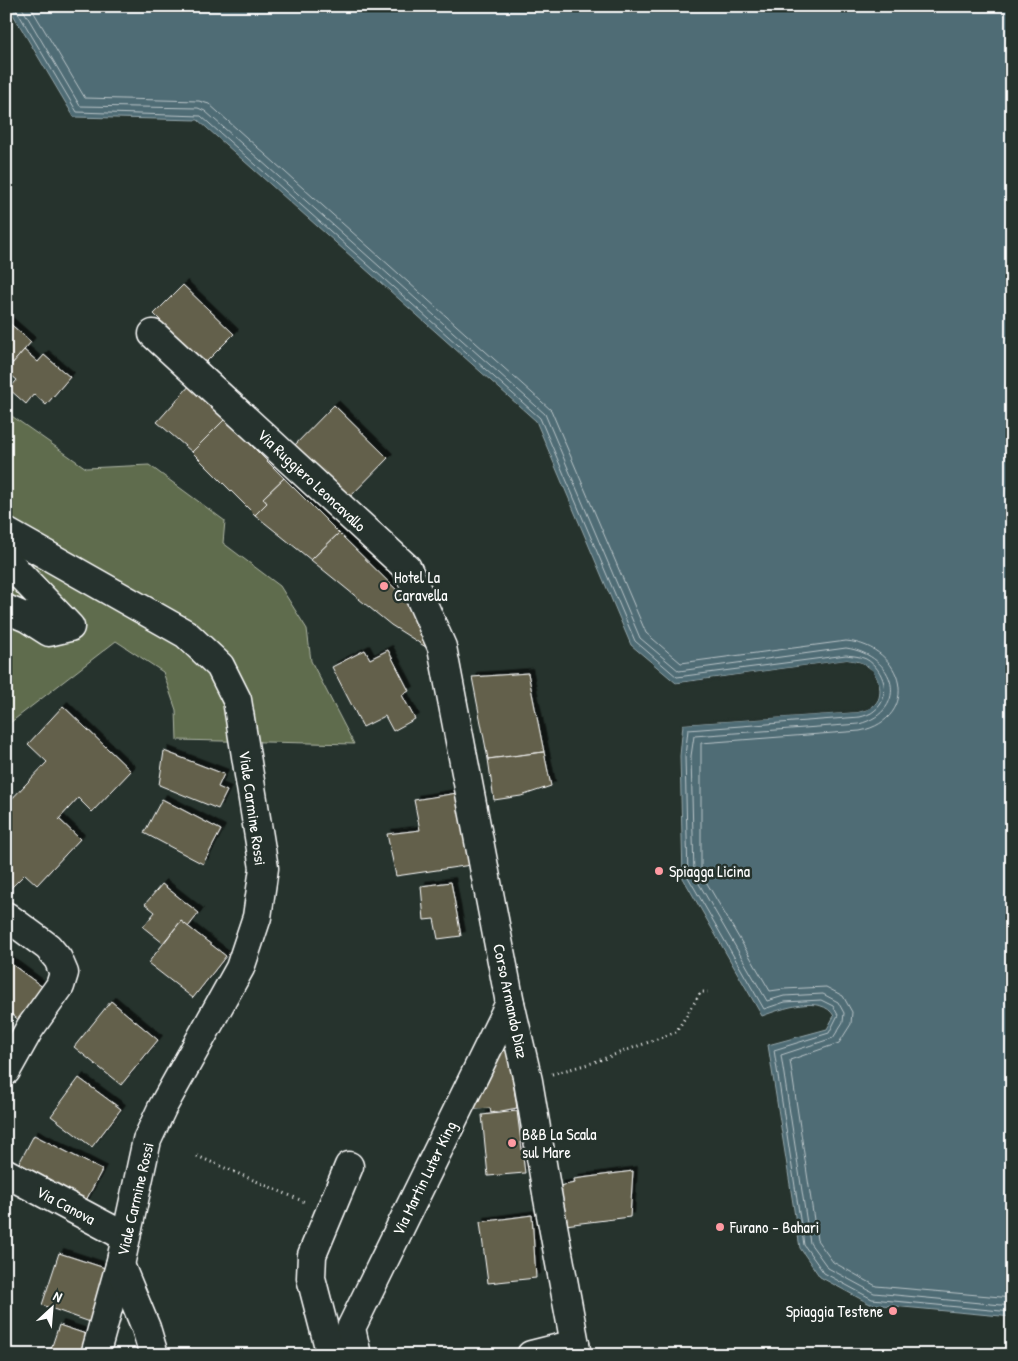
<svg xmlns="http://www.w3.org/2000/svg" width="1018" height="1361" viewBox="0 0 1018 1361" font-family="'Patrick Hand',sans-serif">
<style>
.green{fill:#5f6c4e;stroke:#afb6a6}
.water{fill:#4f6c75;stroke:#95a7ac}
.pier{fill:#26332d}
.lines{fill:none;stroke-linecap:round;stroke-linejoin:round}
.shore{stroke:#b9c4c8;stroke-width:1}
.building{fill:#63614c;stroke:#fff;filter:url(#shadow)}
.minor-casing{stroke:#fff;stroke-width:31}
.path{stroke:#fff;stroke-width:3;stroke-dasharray:1 4;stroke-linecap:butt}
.minor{stroke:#26332d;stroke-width:28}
.poi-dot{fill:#ff9aa2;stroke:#26332d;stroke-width:2}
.labels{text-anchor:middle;stroke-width:5;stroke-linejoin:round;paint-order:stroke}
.street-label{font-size:16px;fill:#fff;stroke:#26332d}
.poi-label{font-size:16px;fill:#fff;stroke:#26332d;text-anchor:start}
</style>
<defs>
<filter id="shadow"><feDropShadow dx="4.5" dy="-4.5" stdDeviation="0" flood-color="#0009"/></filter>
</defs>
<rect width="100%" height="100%" fill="#26332d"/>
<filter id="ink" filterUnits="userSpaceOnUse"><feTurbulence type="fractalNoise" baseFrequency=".02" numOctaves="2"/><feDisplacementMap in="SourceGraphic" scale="10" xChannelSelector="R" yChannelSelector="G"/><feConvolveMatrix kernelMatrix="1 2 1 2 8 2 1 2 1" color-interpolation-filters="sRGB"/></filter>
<g filter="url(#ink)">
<path class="green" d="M6,412L86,468L149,465L225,521L223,543L280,586L307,629L311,661L354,744L177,740L176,710L163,672L116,641L6,726Z"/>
<path class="water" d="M8,6H1012V1317L870,1304L820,1277L800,1248L768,1045L827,1029L834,1016C822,994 781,1009 762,1016L683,878L680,756L683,724L858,712C866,710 874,708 878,700C884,687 875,669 862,663C858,661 851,661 847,660L676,683L631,645L536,421L198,120L74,117Z"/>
<path class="pier" d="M847,660L862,663L873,671L879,683L878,699L871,708L858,712L680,724L683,722L858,710L869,706L876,698L877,684L871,673L861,665L846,662L676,686L673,684Z"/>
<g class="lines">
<g class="shore">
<path d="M14,6L77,112L201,116L540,418L635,641L677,677L846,655C852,656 860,656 866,659C884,669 893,697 874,711C871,714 864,716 860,717L688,730L685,756L688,877L764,1009L785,1002L821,1000L833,1006L838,1015L829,1033L774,1050L804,1245L824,1273L872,1299L1012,1312"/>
<path d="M21,6L80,106L198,108L205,111L545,414L640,638L679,671L846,648C896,655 911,710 859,724L694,736L691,756L694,875L767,1001L784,996L823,994L838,1002L844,1013L843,1022L833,1038L781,1055L810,1243L828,1268L874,1293L1012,1306"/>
<path d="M30,6L85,98L199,101L209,104L551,410L646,633L681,663L846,641C905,646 922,718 860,731L701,743V873L770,991L784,989L826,987L843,996L852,1012L851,1024L839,1043L790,1060L817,1240L833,1262L876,1286L1012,1298"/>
</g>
</g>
<g class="building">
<path d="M183,285L234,334L204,364L154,314Z"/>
<path d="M6,320L31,342L13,363L6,357Z"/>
<path d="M24,350L38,362L44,355L70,377L46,405L34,394L26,404L9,389L17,380L6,371Z"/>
<path d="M191,384L225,419L192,452L157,422Z"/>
<path d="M334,405L388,458L344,503L290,450Z"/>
<path d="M225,419L284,478L263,498L267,503L255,515L192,452Z"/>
<path d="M284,478L339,533L311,560L255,515L267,503L263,498Z"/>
<path d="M339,533L411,604L429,649L391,625L311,560Z"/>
<path d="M365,650L370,659L388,650L409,691L402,695L415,719L393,731L385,716L363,727L332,667Z"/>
<path d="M528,673L544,752L488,759L472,677Z"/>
<path d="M63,706L131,771L92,812L78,798L59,819L80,839L37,885L25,874L6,893V850L10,845L6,841V805L47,762L28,744Z"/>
<path d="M164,751L224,774L218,787L227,791L218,809L159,785Z"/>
<path d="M544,752L551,786L521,796L494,800L488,759Z"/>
<path d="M463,792L478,864L396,876L387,834L420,830L414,800Z"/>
<path d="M162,799L221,830L203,864L144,833Z"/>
<path d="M451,882L461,936L438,939L434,919L424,920L421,886Z"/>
<path d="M162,884L199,913L188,927L181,921L163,943L143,927L155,912L145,904Z"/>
<path d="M181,921L226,956L193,998L148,963Z"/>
<path d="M6,960L44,988L20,1021L6,1010Z"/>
<path d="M111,1001L158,1040L121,1085L74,1047Z"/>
<path d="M508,1048L517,1108L491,1113L490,1108L464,1110L498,1050Z"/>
<path d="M79,1078L121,1109L92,1147L51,1116Z"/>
<path d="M517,1111L525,1173L488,1176L482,1115Z"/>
<path d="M34,1135L102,1170L83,1206L15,1171Z"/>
<path d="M633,1171L630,1217L565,1225L559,1186L575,1183L574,1179Z"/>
<path d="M532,1215L536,1278L488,1283L480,1222Z"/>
<path d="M59,1253L111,1270L93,1323L42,1305Z"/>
<path d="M59,1325L89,1335L82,1355H49Z"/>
</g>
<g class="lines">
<defs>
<g id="minor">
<path d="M153,334L407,568L442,647L510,1003L528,1081L548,1199L577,1355"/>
<path d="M6,532L186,634L220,666L237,700L264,868L257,917L240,968L162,1108L147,1140L120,1265L95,1355"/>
<path d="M6,560L70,627L49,632L27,618L6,609"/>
<path d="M6,916L48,947L58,959L64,973L60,986L30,1028L6,1071"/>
<path d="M6,1173L126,1237"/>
<path d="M120,1265L146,1328L154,1355"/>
<path d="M331,1355L311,1278L312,1255L349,1166"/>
<path d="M357,1355L351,1328L510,1003"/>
<path d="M531,1355L575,1344"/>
</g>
</defs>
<use href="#minor" class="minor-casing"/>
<g class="path">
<path d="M552,1074L592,1063L676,1032L701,992H708"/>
<path d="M197,1156L305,1202"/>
</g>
<use href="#minor" class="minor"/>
</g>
</g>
<g class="poi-dot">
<circle cx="384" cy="586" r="5"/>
<circle cx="659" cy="871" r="5"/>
<circle cx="512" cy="1143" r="5"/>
<circle cx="720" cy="1227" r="5"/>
<circle cx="893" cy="1311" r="5"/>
</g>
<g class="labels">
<g class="street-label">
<text transform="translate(312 480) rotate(43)" y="6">Via Ruggiero Leoncavallo</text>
<text transform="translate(253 808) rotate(82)" y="6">Viale Carmine Rossi</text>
<text transform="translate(511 1001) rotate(78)" y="6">Corso Armando Diaz</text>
<text transform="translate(424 1178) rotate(-64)" y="6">Via Martin Luter King</text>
<text transform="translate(135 1199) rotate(-77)" y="6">Viale Carmine Rossi</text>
<text transform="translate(66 1205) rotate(28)" y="6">Via Canova</text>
</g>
<g class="poi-label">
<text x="394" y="583">Hotel La<tspan x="394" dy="18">Caravella</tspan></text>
<text x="669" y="877">Spiagga Licina</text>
<text x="522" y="1140">B&amp;B La Scala<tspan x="522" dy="18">sul Mare</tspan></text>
<text x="730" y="1233">Furano - Bahari</text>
<text x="883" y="1317" text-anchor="end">Spiaggia Testene</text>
</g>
</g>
<rect width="1018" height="1361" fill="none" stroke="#26332d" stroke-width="25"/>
<rect x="12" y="12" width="993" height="1336" fill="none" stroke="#fff" stroke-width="2" filter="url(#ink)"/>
<g transform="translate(52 1308) rotate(26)" stroke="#26332d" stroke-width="4" paint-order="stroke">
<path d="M0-4L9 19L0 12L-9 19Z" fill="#ffffff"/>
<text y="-8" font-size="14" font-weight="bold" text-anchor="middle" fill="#ffffff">N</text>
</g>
</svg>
